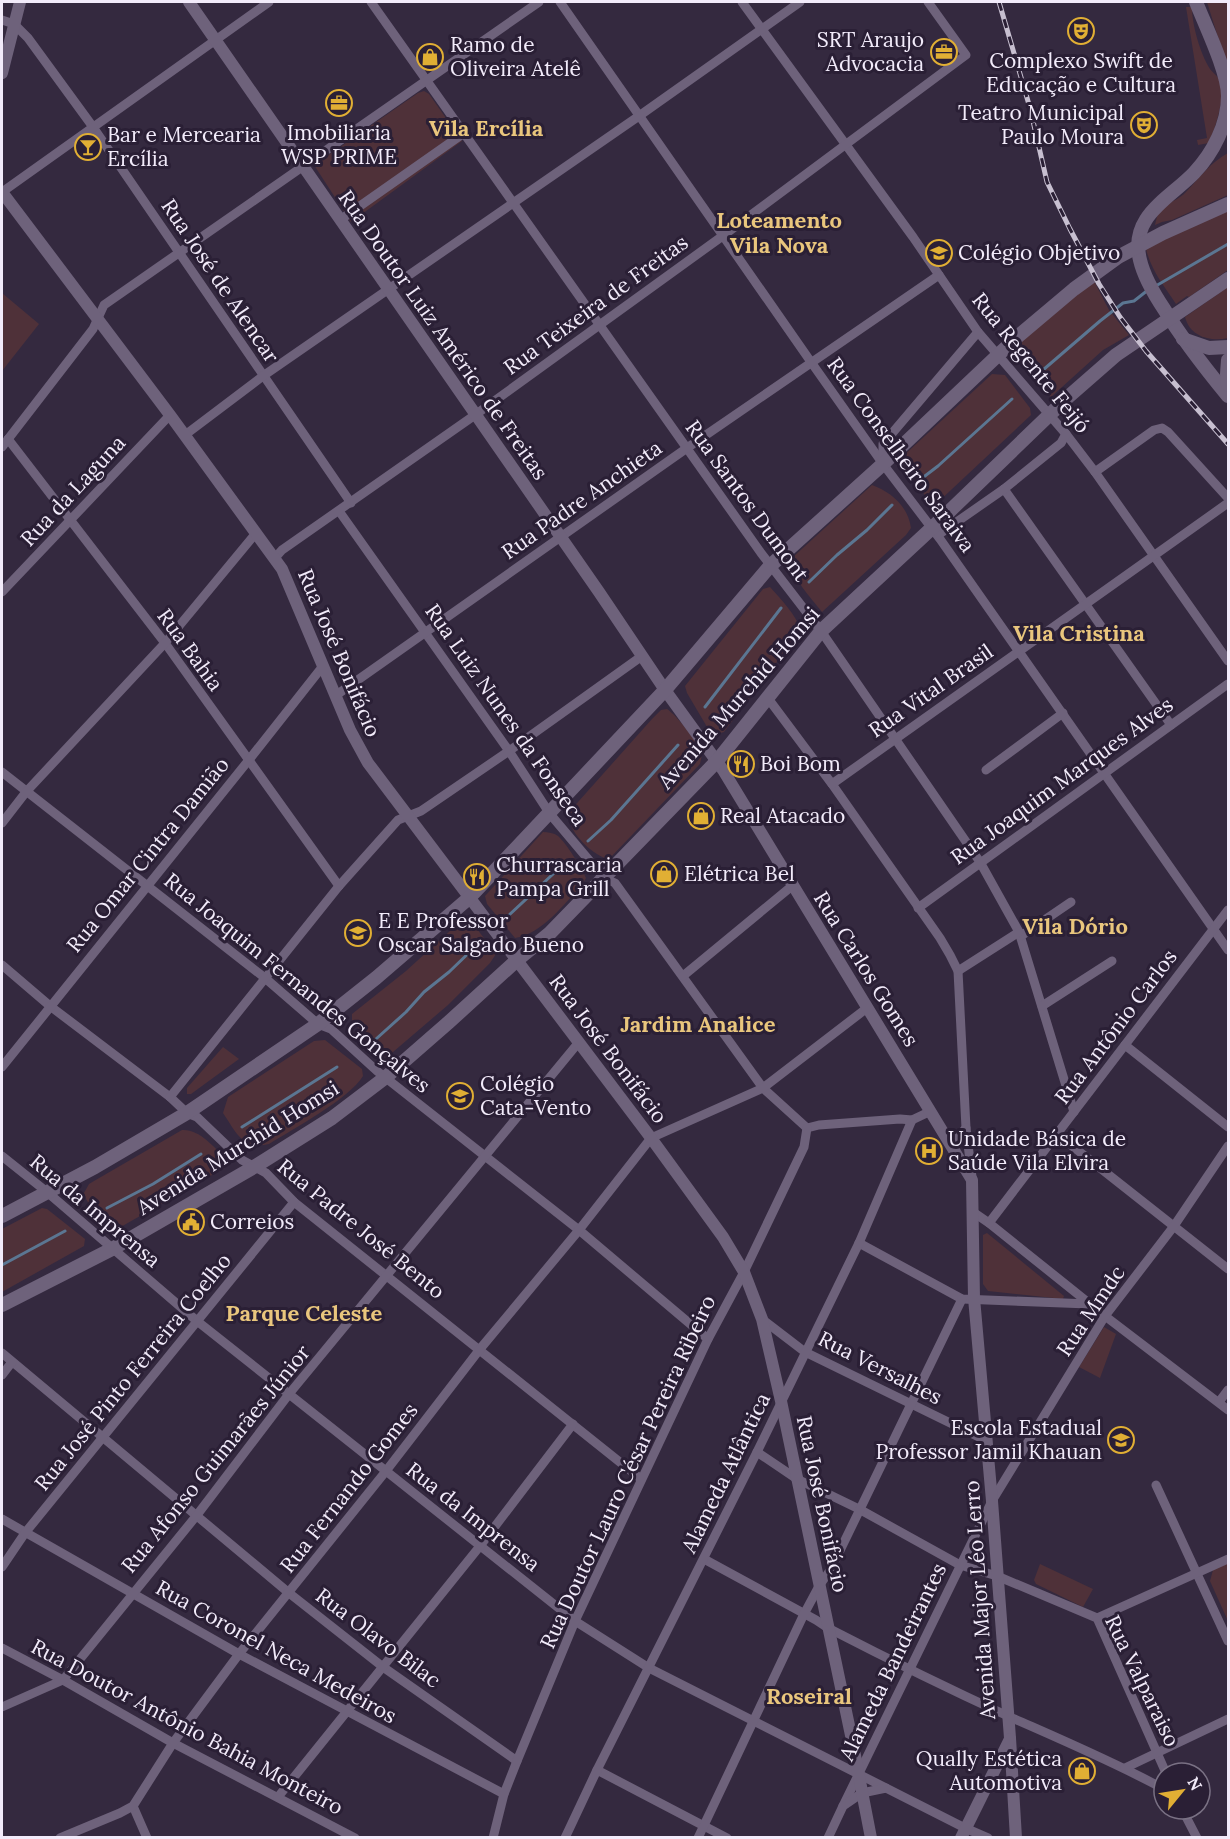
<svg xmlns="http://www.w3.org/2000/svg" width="1230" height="1839" viewBox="0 0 1230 1839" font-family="Lora,serif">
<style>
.green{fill:#4f3139}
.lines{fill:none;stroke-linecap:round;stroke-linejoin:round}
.stream{stroke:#5b7692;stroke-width:3}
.minor{stroke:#6e627b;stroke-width:9}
.tertiary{stroke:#6e627b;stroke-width:12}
.secondary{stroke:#6e627b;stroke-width:14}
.rail-casing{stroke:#c7bfd0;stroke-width:5}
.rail{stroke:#2a1f35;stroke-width:3;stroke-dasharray:9;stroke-linecap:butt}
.labels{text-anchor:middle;stroke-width:6;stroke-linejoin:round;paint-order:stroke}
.poi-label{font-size:21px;fill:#f2ebfa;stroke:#2a1f35;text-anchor:start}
.street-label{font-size:21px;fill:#f2ebfa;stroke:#2a1f35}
.neighbourhood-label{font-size:22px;font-weight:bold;fill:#e9c67d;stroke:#2a1f35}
</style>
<rect width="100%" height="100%" fill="#34293f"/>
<g class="green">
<path d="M1207,2H1228V69Z"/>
<path d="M1186,7H1192C1192,25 1200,53 1210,69C1213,73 1218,76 1219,80C1227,95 1215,128 1209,143L1198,145L1197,140L1207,138Z"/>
<path d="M424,91L429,94L462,141L351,222L314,165L418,93Z"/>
<path d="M1228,153V195L1172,220L1162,222L1155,225C1156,221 1157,215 1159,212C1167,202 1179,200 1186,192C1199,178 1211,162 1228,153Z"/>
<path d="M1228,209V270L1189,297L1187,296L1176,304C1164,286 1151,270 1146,249L1170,236Z"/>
<path d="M1094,281L1109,310L1129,335L1103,350L1051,397L1011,353L1025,336Z"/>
<path d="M1228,287V338C1211,342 1190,337 1185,317Z"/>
<path d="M2,293L39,324L2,371Z"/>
<path d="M992,374L1005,375L1030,408L1031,415L935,505L930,502L902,464L901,458Z"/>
<path d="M872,485C891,492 908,506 911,528L906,535L822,612C809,595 792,580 792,558Z"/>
<path d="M770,587C781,599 796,615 801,630L724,732L717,734L710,732L687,693L685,686L763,589Z"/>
<path d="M667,709C676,715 699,742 701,753C702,758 701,759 700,764L609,859C595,857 573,836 570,822C569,818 570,815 570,811L652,719L661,710Z"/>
<path d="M543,832C548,832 554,833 558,836C566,843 582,868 586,878L582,885C564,904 542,934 515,938L487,904L485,896Z"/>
<path d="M462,920L471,921L496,954L490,963L448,1005L386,1058L352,1021V1014L406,971Z"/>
<path d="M325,1040L362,1069L363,1076C349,1099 293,1129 269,1144C242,1150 236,1132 223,1113L228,1097L314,1041Z"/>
<path d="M223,1047L239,1059L191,1094H187V1088Z"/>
<path d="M182,1130C200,1129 213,1147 226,1158V1167L119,1228C107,1226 86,1205 84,1193L89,1184L94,1181Z"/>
<path d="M42,1208L47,1209L85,1239L84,1246L2,1292V1229Z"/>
<path d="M987,1233L1064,1296L1063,1299L988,1291L983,1284V1235Z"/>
<path d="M1104,1327L1116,1334L1100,1378L1079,1367Z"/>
<path d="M1228,1563V1621L1210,1581L1213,1570Z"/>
<path d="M1040,1564L1093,1589L1083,1607L1036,1584L1034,1580Z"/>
</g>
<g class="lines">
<g class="stream">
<path d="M1154,287L1228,244"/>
<path d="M1036,376L1100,321L1123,303L1134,301L1148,290"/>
<path d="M921,479L938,466L1012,399"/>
<path d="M809,582L837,555L867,530L892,505"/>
<path d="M705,707L781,608"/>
<path d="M588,841L611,820L678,745"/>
<path d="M507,917L567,861"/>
<path d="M376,1039L406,1012L424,992L449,972L476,946"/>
<path d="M242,1127L337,1067"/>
<path d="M107,1208L153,1184L201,1154"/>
<path d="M2,1265L65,1231"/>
</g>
<g class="minor">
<path d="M371,2L761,553L821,631L980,862L1019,932L1074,1112"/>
<path d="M560,2L811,362L883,464L940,539L1228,950"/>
<path d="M742,2L913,237L978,332L1066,434L1095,472L1228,661"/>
<path d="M2,20L14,24L28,38L93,127L351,503"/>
<path d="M2,192L269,2"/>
<path d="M340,220L464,133"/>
<path d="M185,435L263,376L639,116L800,2"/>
<path d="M8,439L165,643L339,886"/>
<path d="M2,447L93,329L104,305L539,2"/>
<path d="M883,462V444L978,332"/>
<path d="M1095,472L1154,430L1162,428L1168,432L1228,498"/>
<path d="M1004,489L1171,725"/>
<path d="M339,511L509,751L550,814L604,878L615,883L763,1088L807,1128"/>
<path d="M938,535L1004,489L1061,443L1066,434"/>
<path d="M274,559L282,550L475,415L724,235L966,55L928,2"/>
<path d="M2,592L170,415"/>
<path d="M335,696L687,448L939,275"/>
<path d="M767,697L832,784L940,938L950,955L958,971L966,1128L972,1177"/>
<path d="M986,770L1063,713"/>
<path d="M2,772L265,978L318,1024L331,1029L377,1071L579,1230L708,1339"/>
<path d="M832,784L1228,503"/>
<path d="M2,823L26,792L165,643L256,533"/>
<path d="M918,908L1228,684"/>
<path d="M1021,936L1071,902"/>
<path d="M2,965L50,1006L170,1097L187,1113L197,1117L242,1160L266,1173L294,1202L641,1479"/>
<path d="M958,971L1019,932"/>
<path d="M683,976L792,886"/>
<path d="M1042,1006L1112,961"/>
<path d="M1125,1045L1228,1127"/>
<path d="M2,1067L248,761L323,666"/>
<path d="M170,1097L339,886L398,820L421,811L509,751L642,656"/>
<path d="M807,1128L819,1125L900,1119L912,1120L931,1111"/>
<path d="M1057,1134L1228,1269"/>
<path d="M949,1140L961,1134L966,1128"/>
<path d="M2,1156L47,1192L197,1321L575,1621L649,1668L965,1828L988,1838"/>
<path d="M973,1212L989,1223L1105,1316L1228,1410"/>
<path d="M989,1223L1228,910"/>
<path d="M859,1243L962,1299L1089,1304"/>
<path d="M762,1319L805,1352L987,1441"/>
<path d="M2,1353L289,1593L383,1667L517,1761"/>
<path d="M2,1375L12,1362"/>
<path d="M1219,1402L1228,1390"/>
<path d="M757,1452L797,1479L859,1509L960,1565L997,1576L1097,1618L1166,1773"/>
<path d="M1156,1485L1228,1641"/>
<path d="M2,1519L239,1654L504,1794"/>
<path d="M704,1559L816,1620L828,1628C888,1659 949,1689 1010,1717C1062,1740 1114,1762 1164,1789"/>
<path d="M2,1567L25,1533L294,1202"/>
<path d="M1097,1618L1228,1559"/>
<path d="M2,1648L63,1680L173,1743L355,1838"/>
<path d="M2,1707L63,1680L197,1515L289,1394L579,1042"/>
<path d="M1125,1768L1228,1719"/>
<path d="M597,1770L727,1838"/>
<path d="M278,1797L480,1546L573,1424"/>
<path d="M133,1806L147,1838"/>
<path d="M843,1806L992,1501L1105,1316L1174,1226L1228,1146"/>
<path d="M1182,1809L1197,1838"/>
<path d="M60,1838L120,1813L133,1806L173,1743L239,1654L386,1471L480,1349L579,1230L651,1138L763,1088L867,1008"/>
<path d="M493,1838L504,1794L517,1761L575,1621L708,1339L744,1272L804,1147L807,1128"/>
<path d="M565,1838L597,1770L757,1452L859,1243L912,1120"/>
<path d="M698,1838L804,1614L819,1586L831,1569L962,1299"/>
<path d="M828,1838L843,1806L862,1793L886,1788"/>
</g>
<g class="tertiary">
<path d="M189,2L599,592L665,690L723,770L972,1180L974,1298L992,1501L1010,1738L1016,1838"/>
<path d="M2,73L20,2"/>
<path d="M2,192L170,415L282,569L350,730L368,763L651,1138L723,1237L744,1272L762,1319L781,1401L852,1740L871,1838"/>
<path d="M961,1838L1010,1739"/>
</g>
<g class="secondary">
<path d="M1196,2C1205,25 1228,72 1228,96C1228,124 1213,153 1194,173C1169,199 1129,216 1140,260C1144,277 1154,294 1164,309C1183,340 1205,368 1228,396"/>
<path d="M1183,339L1209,348L1228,347"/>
<path d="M1228,360L1227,374L1228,385"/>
<path d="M2,1216L95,1167L187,1113L318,1024L376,978L469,898L665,690L770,566L883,464L1016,338L1074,289L1118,257L1163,233L1228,204"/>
<path d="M2,1305L112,1249L254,1167L332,1118L386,1077L449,1022L517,960L550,933L717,761L821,631L932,528L1068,397L1116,355L1228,279"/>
</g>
<defs>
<path id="rail" d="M999,2L1030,108L1047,182L1070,229L1099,284L1120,317L1146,351L1228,444"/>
</defs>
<use href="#rail" class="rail-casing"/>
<use href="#rail" class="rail"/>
</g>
<defs>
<symbol id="theatre-ring" viewBox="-11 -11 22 22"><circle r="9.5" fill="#2a1f35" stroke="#e1af34" stroke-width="1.5"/><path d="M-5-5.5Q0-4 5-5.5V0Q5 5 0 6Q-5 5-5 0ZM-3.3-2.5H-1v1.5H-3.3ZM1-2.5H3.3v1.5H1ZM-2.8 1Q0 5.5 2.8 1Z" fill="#e1af34"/></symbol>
<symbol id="office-ring" viewBox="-11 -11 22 22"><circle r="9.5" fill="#2a1f35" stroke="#e1af34" stroke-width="1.5"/><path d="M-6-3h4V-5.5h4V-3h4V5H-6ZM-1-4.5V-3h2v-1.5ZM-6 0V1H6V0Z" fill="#e1af34"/></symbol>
<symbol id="shop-ring" viewBox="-11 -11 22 22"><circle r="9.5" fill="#2a1f35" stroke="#e1af34" stroke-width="1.5"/><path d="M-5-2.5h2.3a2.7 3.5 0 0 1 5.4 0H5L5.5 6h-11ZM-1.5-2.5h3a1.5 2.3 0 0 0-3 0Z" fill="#e1af34"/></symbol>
<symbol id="bar-ring" viewBox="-11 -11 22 22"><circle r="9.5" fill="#2a1f35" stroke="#e1af34" stroke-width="1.5"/><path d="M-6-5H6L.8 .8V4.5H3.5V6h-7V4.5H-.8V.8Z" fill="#e1af34"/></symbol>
<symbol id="school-ring" viewBox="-11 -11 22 22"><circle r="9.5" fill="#2a1f35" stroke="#e1af34" stroke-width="1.5"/><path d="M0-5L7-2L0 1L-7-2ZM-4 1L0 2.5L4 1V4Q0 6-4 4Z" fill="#e1af34"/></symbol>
<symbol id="restaurant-ring" viewBox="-11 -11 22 22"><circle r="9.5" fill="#2a1f35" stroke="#e1af34" stroke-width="1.5"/><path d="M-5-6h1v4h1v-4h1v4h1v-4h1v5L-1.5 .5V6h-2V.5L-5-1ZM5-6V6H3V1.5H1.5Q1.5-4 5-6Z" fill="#e1af34"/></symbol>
<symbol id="hospital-ring" viewBox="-11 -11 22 22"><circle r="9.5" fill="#2a1f35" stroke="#e1af34" stroke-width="1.5"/><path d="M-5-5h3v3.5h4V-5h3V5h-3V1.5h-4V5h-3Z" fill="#e1af34"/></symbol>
<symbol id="civic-ring" viewBox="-11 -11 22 22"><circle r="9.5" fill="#2a1f35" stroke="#e1af34" stroke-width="1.5"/><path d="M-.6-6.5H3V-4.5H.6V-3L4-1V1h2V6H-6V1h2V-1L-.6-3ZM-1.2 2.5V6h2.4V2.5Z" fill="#e1af34"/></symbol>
</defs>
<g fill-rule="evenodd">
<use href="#theatre-ring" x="1066" y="16" width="30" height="30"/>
<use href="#office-ring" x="929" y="37" width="30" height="30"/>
<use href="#shop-ring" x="415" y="42" width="30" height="30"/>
<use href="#office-ring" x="324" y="88" width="30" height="30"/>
<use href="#theatre-ring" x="1129" y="110" width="30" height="30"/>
<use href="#bar-ring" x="73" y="132" width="30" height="30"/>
<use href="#school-ring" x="924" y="238" width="30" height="30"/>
<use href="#restaurant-ring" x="726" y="749" width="30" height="30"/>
<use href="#shop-ring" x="686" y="801" width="30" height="30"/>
<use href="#shop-ring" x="649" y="859" width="30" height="30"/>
<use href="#restaurant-ring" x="462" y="862" width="30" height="30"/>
<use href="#school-ring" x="343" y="918" width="30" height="30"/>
<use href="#school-ring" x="445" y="1081" width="30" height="30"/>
<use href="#hospital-ring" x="914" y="1136" width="30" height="30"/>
<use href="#civic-ring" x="176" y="1207" width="30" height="30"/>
<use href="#school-ring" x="1106" y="1425" width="30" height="30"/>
<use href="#shop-ring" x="1067" y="1756" width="30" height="30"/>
</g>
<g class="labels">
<g class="poi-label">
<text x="924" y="47" text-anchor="end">SRT Araujo<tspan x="924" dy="24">Advocacia</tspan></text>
<text x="450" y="52">Ramo de<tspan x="450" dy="24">Oliveira Atelê</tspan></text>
<text x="1081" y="68" text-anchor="middle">Complexo Swift de<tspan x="1081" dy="24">Educação e Cultura</tspan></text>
<text x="1124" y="120" text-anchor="end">Teatro Municipal<tspan x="1124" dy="24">Paulo Moura</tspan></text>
<text x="339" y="140" text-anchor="middle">Imobiliaria<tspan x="339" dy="24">WSP PRIME</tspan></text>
<text x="107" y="142">Bar e Mercearia<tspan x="107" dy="24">Ercília</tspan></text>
<text x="958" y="260">Colégio Objetivo</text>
<text x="760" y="771">Boi Bom</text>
<text x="720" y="823">Real Atacado</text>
<text x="496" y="872">Churrascaria<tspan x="496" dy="24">Pampa Grill</tspan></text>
<text x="684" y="881">Elétrica Bel</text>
<text x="378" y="928">E E Professor<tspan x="378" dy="24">Oscar Salgado Bueno</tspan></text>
<text x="480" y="1091">Colégio<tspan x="480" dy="24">Cata-Vento</tspan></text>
<text x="948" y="1146">Unidade Básica de<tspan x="948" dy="24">Saúde Vila Elvira</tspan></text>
<text x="210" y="1229">Correios</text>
<text x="1102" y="1435" text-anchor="end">Escola Estadual<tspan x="1102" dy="24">Professor Jamil Khauan</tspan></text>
<text x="1062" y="1766" text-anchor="end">Qually Estética<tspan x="1062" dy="24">Automotiva</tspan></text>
</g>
<g class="street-label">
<text transform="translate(220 281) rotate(56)" y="7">Rua José de Alencar</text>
<text transform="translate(596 305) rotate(-36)" y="7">Rua Teixeira de Freitas</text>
<text transform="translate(443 335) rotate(55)" y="7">Rua Doutor Luiz Américo de Freitas</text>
<text transform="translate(1031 363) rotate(51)" y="7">Rua Regente Feijó</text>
<text transform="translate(901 455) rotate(54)" y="7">Rua Conselheiro Saraiva</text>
<text transform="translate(73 491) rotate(-47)" y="7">Rua da Laguna</text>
<text transform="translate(582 500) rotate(-35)" y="7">Rua Padre Anchieta</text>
<text transform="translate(747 501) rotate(54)" y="7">Rua Santos Dumont</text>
<text transform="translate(190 650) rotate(54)" y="7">Rua Bahia</text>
<text transform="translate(339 653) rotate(67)" y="7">Rua José Bonifácio</text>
<text transform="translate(931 691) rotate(-35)" y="7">Rua Vital Brasil</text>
<text transform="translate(739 698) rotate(-49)" y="7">Avenida Murchid Homsi</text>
<text transform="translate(506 715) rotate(55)" y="7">Rua Luiz Nunes da Fonseca</text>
<text transform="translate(1062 781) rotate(-36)" y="7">Rua Joaquim Marques Alves</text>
<text transform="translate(148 855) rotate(-51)" y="7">Rua Omar Cintra Damião</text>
<text transform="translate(866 969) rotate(58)" y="7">Rua Carlos Gomes</text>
<text transform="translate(297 983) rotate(39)" y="7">Rua Joaquim Fernandes Gonçalves</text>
<text transform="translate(1116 1027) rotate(-53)" y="7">Rua Antônio Carlos</text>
<text transform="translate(608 1049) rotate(53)" y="7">Rua José Bonifácio</text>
<text transform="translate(238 1148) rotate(-32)" y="7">Avenida Murchid Homsi</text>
<text transform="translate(95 1211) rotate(40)" y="7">Rua da Imprensa</text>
<text transform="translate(361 1229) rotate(39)" y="7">Rua Padre José Bento</text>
<text transform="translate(1091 1311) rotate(-56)" y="7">Rua Mmdc</text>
<text transform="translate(880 1368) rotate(27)" y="7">Rua Versalhes</text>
<text transform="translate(133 1372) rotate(-51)" y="7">Rua José Pinto Ferreira Coelho</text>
<text transform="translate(216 1459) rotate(-51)" y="7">Rua Afonso Guimarães Júnior</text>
<text transform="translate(628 1472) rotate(-65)" y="7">Rua Doutor Lauro César Pereira Ribeiro</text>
<text transform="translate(726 1473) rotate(-64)" y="7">Alameda Atlântica</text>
<text transform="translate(349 1488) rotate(-52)" y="7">Rua Fernando Gomes</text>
<text transform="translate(822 1504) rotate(78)" y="7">Rua José Bonifácio</text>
<text transform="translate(473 1517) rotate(38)" y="7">Rua da Imprensa</text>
<text transform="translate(980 1600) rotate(-94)" y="7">Avenida Major Léo Lerro</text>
<text transform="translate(378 1638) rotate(37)" y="7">Rua Olavo Bilac</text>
<text transform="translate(276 1652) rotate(29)" y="7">Rua Coronel Neca Medeiros</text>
<text transform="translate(893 1662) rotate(-64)" y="7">Alameda Bandeirantes</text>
<text transform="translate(1142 1681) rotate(64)" y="7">Rua Valparaiso</text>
<text transform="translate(187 1727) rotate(28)" y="7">Rua Doutor Antônio Bahia Monteiro</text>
</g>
<g class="neighbourhood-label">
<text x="486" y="136">Vila Ercília</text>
<text x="779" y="228">Loteamento<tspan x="779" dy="25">Vila Nova</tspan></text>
<text x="1079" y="641">Vila Cristina</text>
<text x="1075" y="934">Vila Dório</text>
<text x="698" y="1032">Jardim Analice</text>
<text x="304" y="1321">Parque Celeste</text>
<text x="809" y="1704">Roseiral</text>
</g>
</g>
<rect width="1230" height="1839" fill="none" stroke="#f2ebfa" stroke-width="6"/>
<g transform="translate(1182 1791) rotate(60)"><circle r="28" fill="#2a1f35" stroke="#7a7184" stroke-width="1.5"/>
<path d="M0-4.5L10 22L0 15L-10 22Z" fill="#e1af34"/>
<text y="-9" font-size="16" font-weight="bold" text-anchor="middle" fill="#f2ebfa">N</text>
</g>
</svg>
